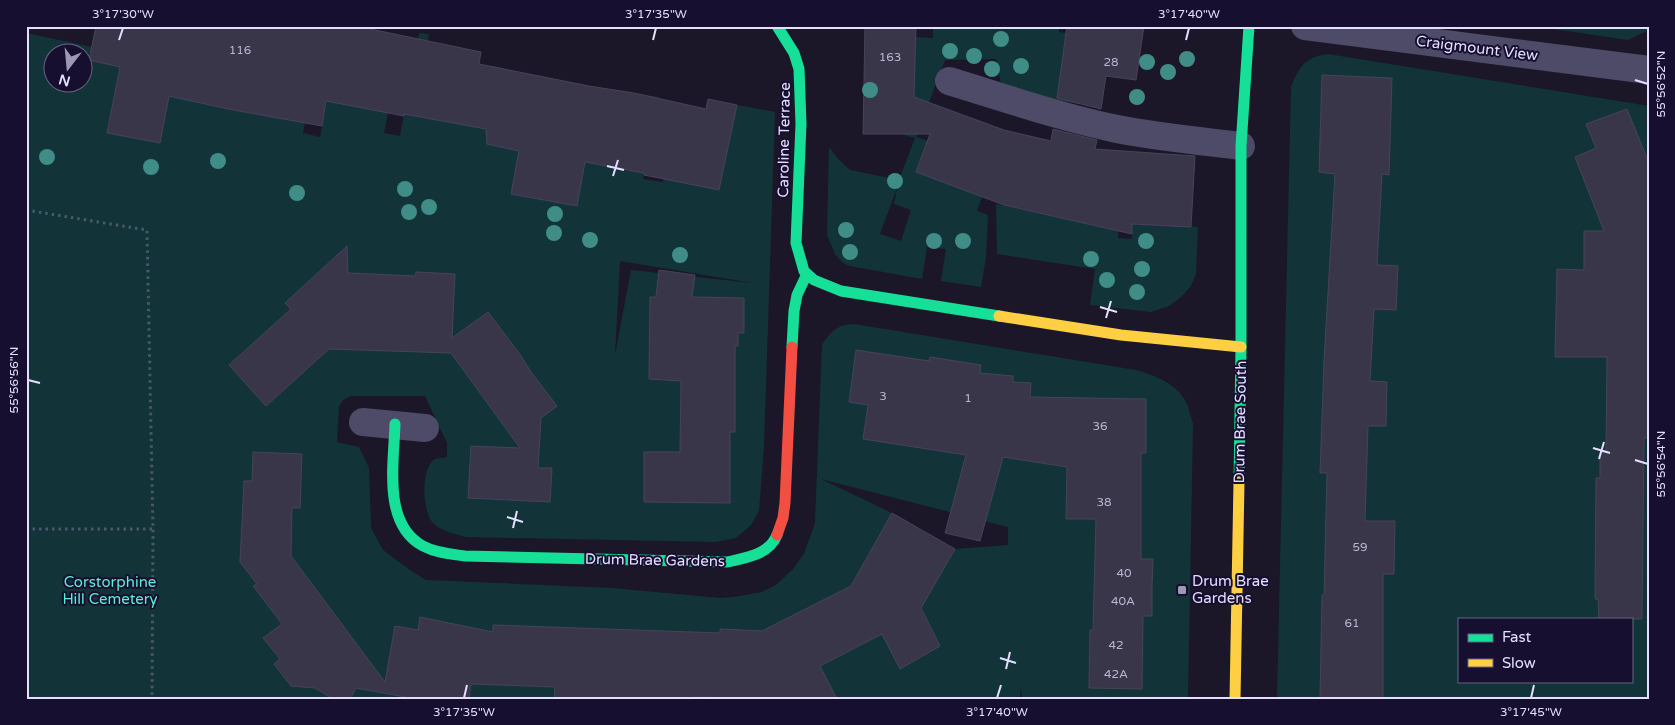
<svg xmlns="http://www.w3.org/2000/svg" width="1675" height="725" viewBox="0 0 1675 725" font-family="'Varela Round',sans-serif">
<style>
.green{fill:#123438;fill-rule:evenodd}
.building{fill:#3a3649;stroke:#48425b}
.lines{fill:none;stroke-linecap:round;stroke-linejoin:round}
.path{stroke:#49586a;stroke-width:3;stroke-dasharray:2.5 4;stroke-linecap:butt}
.street{stroke:#4e4b69;stroke-width:28}
.fast{stroke:#16e098;stroke-width:11}
.slow{stroke:#ffcf43;stroke-width:11}
.jam{stroke:#f24e42;stroke-width:11}
.tree{fill:#3f8d86}
.ticks{fill:none;stroke:#e4deff;stroke-width:2}
.poi-dot{fill:#9e98b4;stroke:#170f30;stroke-width:2}
.labels{text-anchor:middle;stroke-width:4;stroke-linejoin:round;paint-order:stroke}
.number-label{font-size:12px;fill:#bab4d2}
.street-label{font-size:15px;fill:#e4deff;stroke:#170f30}
.poi-label{font-size:15px;fill:#e4deff;stroke:#170f30;text-anchor:start}
.park-label{font-size:15px;fill:#5cedd2;stroke:#170f30}
.neatline{fill:none;stroke:#e4deff;stroke-width:2}
.ticks-label{font-size:12px;text-anchor:middle;fill:#e4deff}
</style>
<rect width="100%" height="100%" fill="#1b1728"/>
<g class="green">
<path d="M933,26H1059V32L1066,33L1058,94L1103,101L1101,107L1046,99L1001,84L996,59L945,60L916,137L928,141L916,172L972,193L993,166L977,211L988,215L986,257L981,287L941,281L946,249L927,247L922,279L850,266L843,263L835,254L827,235L829,147L838,159L850,170L899,180L915,138L901,134L915,37L933,38ZM898,185L894,204L911,210L901,241L880,234Z"/>
<path d="M1533,26H1649V30L1628,40Z"/>
<path d="M26,33L92,47L120,66L107,133L160,143L167,108L139,102L204,74L198,103L228,109L310,97L303,133L320,137L327,100L375,110L391,98L384,133L400,136L419,33L429,34L414,116L438,120L440,108L484,124L494,66L505,69L490,144L501,147L504,134L537,140L531,172L516,169L511,194L577,206L585,162L632,171L646,95L658,97L643,179L663,182L667,163L719,190L737,105L775,112L764,446L759,511L751,525L736,538L716,542L466,537C456,534 443,532 434,524C422,513 420,468 435,459C438,458 444,458 447,457V443L425,396H351L343,400L339,406L337,442L359,447L369,468L371,528L383,550L407,568L426,580L612,588L720,598L734,597L762,592L776,585L793,569L804,554L815,523L822,345C831,331 837,325 854,324L1136,370C1154,375 1175,383 1185,400C1189,407 1190,416 1193,423L1188,699H1022L1021,686L1020,699H26ZM52,52H82V82H52ZM620,262V261L753,283L631,270L615,355ZM821,479L1008,527V545L955,549L892,513Z"/>
<path d="M1328,54L1649,106V699H1277L1291,87C1299,66 1306,57 1328,54ZM1459,619H1631V681H1459Z"/>
<path d="M1116,150L1119,151L1118,238L1132,239V224L1198,227L1196,274L1191,286L1181,297L1169,306L1151,312L1090,305L1095,269L997,254L996,204L1099,226Z"/>
</g>
<g class="building">
<path d="M96,26H356L481,52L479,64L589,86L634,93L706,109L708,99L737,105L719,190L644,175V173L585,162L577,206L511,194L519,151L487,144L486,129L404,114V116L326,101L322,126L228,109L169,96L160,143L107,133L120,67L89,60Z"/>
<path d="M865,26H916L914,97L1004,130L1051,141L1053,129L1097,140L1095,149L1195,156L1191,227L1132,224V234L1004,205L916,172L930,134H863Z"/>
<path d="M1067,26H1144L1136,80L1106,76L1101,109L1057,98Z"/>
<path d="M1322,75L1392,78L1389,175L1382,174L1377,265L1398,266L1396,310L1374,309L1370,381L1387,382L1386,426H1368L1365,521H1395L1394,574H1383V699H1320L1322,595H1324L1327,473H1320L1324,361L1335,174L1319,172Z"/>
<path d="M1627,109L1649,163V438H1644L1642,619H1599L1598,599H1595L1596,478H1600V452H1606L1607,357H1555L1557,269L1584,270V231H1604L1575,157L1596,148L1586,124Z"/>
<path d="M347,246L348,273L415,276L416,272L455,274L452,338L488,312L519,353L531,372L557,406L541,418L538,468H552L550,502L468,498L471,446L520,448L451,353L329,349L266,406L229,365L291,309L285,303Z"/>
<path d="M659,270L695,275L692,297L744,298V333H738V346H735V432H730V503L644,502V452H680L681,381L649,379L650,297H656Z"/>
<path d="M856,350L929,361L930,357L981,365L980,373L1013,376V382L1031,383L1030,397L1146,399V453H1141V559H1153L1152,587V616H1143L1142,689L1089,688L1090,630H1093L1096,519H1066L1067,467L1003,457L980,541L945,533L966,455L863,439L868,405L849,402Z"/>
<path d="M253,452L302,454L300,508H292L291,556L385,682L395,626L418,630L420,617L493,632V625L720,633V629L762,631L851,586L892,513L955,549L921,608L940,646L900,669L882,634L820,666L837,699L693,697V699H554L555,687L471,684L469,699H416L356,688L350,699H333L315,688L291,686L274,664L280,659L263,638L282,624L253,586L257,584L240,562L244,481H252Z"/>
</g>
<g class="lines">
<g class="path">
<path d="M26,210L147,230L153,529L152,699"/>
<path d="M26,529H153"/>
</g>
<g class="street">
<path d="M1305,26L1649,70"/>
<path d="M949,81C1005,98 1060,117 1117,129C1158,137 1200,141 1241,146"/>
<path d="M363,422L425,428"/>
</g>
<g class="fast">
<path d="M777,26L794,53L799,69L801,124L796,243L804,271L814,280L841,291L999,316"/>
<path d="M792,347L794,311L797,295L806,276"/>
<path d="M395,424C394,462 382,524 423,546C436,553 451,554 465,556L727,562C745,558 769,555 777,535"/>
<path d="M1239,482L1241,347V146L1249,26"/>
</g>
<g class="slow">
<path d="M999,316L1121,335L1241,347"/>
<path d="M1235,699L1239,482"/>
</g>
<path class="jam" d="M777,535L783,518L785,503L792,347"/>
</g>
<g class="tree">
<circle cx="1001" cy="39" r="8"/>
<circle cx="950" cy="51" r="8"/>
<circle cx="974" cy="56" r="8"/>
<circle cx="1187" cy="59" r="8"/>
<circle cx="1147" cy="62" r="8"/>
<circle cx="1021" cy="66" r="8"/>
<circle cx="992" cy="69" r="8"/>
<circle cx="1168" cy="72" r="8"/>
<circle cx="870" cy="90" r="8"/>
<circle cx="1137" cy="97" r="8"/>
<circle cx="47" cy="157" r="8"/>
<circle cx="218" cy="161" r="8"/>
<circle cx="151" cy="167" r="8"/>
<circle cx="895" cy="181" r="8"/>
<circle cx="405" cy="189" r="8"/>
<circle cx="297" cy="193" r="8"/>
<circle cx="429" cy="207" r="8"/>
<circle cx="409" cy="212" r="8"/>
<circle cx="555" cy="214" r="8"/>
<circle cx="846" cy="230" r="8"/>
<circle cx="554" cy="233" r="8"/>
<circle cx="590" cy="240" r="8"/>
<circle cx="934" cy="241" r="8"/>
<circle cx="963" cy="241" r="8"/>
<circle cx="1146" cy="241" r="8"/>
<circle cx="850" cy="252" r="8"/>
<circle cx="680" cy="255" r="8"/>
<circle cx="1091" cy="259" r="8"/>
<circle cx="1142" cy="269" r="8"/>
<circle cx="1107" cy="280" r="8"/>
<circle cx="1137" cy="292" r="8"/>
</g>
<path class="ticks" d="M119,40L123,28M653,40L656,28M1186,40L1189,28M1635,80L1648,84M607,166L624,170M613,176L618,160M1100,307L1117,312M1106,318L1111,301M28,380L40,383M1593,448L1610,453M1599,459L1604,442M1635,460L1648,464M507,517L523,522M513,528L517,511M1000,658L1016,663M1006,669L1010,652M464,698L467,685M997,698L1001,685M1531,698L1534,685"/>
<rect class="poi-dot" x="1177" y="585" width="10" height="10" rx="2.5"/>
<g class="labels">
<g class="number-label">
<text x="240" y="54">116</text>
<text x="890" y="61">163</text>
<text x="1111" y="66">28</text>
<text x="883" y="400">3</text>
<text x="968" y="402">1</text>
<text x="1100" y="430">36</text>
<text x="1104" y="506">38</text>
<text x="1360" y="551">59</text>
<text x="1124" y="577">40</text>
<text x="1123" y="605">40A</text>
<text x="1352" y="627">61</text>
<text x="1116" y="649">42</text>
<text x="1116" y="678">42A</text>
</g>
<g class="street-label">
<text transform="translate(1477 48) rotate(7)" y="5">Craigmount View</text>
<text transform="translate(784 140) rotate(-89)" y="5">Caroline Terrace</text>
<text transform="translate(1240 422) rotate(-89)" y="5">Drum Brae South</text>
<text transform="translate(655 560) rotate(1)" y="5">Drum Brae Gardens</text>
</g>
<g class="poi-label">
<text x="1192" y="586">Drum Brae<tspan x="1192" dy="17">Gardens</tspan></text>
</g>
<g class="park-label">
<text x="110" y="587">Corstorphine<tspan x="110" dy="17">Hill Cemetery</tspan></text>
</g>
</g>
<rect width="1675" height="725" fill="none" stroke="#170f30" stroke-width="55"/>
<rect x="1458" y="618" width="175" height="65" fill="#170f30" stroke="#696283"/>
<rect x="1468" y="634" width="25" height="8" fill="#16e098" stroke="#696283"/>
<text x="1502" y="642" font-size="15" fill="#e4deff">Fast</text>
<rect x="1468" y="659" width="25" height="8" fill="#ffcf43" stroke="#696283"/>
<text x="1502" y="668" font-size="15" fill="#e4deff">Slow</text>
<g transform="translate(68 68) rotate(196)"><circle r="24" fill="#170f30" stroke="#696283"/>
<path d="M0-4L9 19L0 12L-9 19Z" fill="#9e98b4"/>
<text y="-8" font-size="14" font-weight="bold" text-anchor="middle" fill="#e4deff">N</text>
</g>
<rect x="28" y="28" width="1620" height="670" class="neatline"/>
<g class="ticks-label">
<text x="123" y="18">3°17'30"W</text>
<text x="656" y="18">3°17'35"W</text>
<text x="1189" y="18">3°17'40"W</text>
<text transform="translate(1661 84) rotate(-90)" y="4">55°56'52"N</text>
<text transform="translate(14 380) rotate(-90)" y="4">55°56'56"N</text>
<text transform="translate(1661 464) rotate(-90)" y="4">55°56'54"N</text>
<text x="464" y="716">3°17'35"W</text>
<text x="997" y="716">3°17'40"W</text>
<text x="1531" y="716">3°17'45"W</text>
</g>
</svg>
